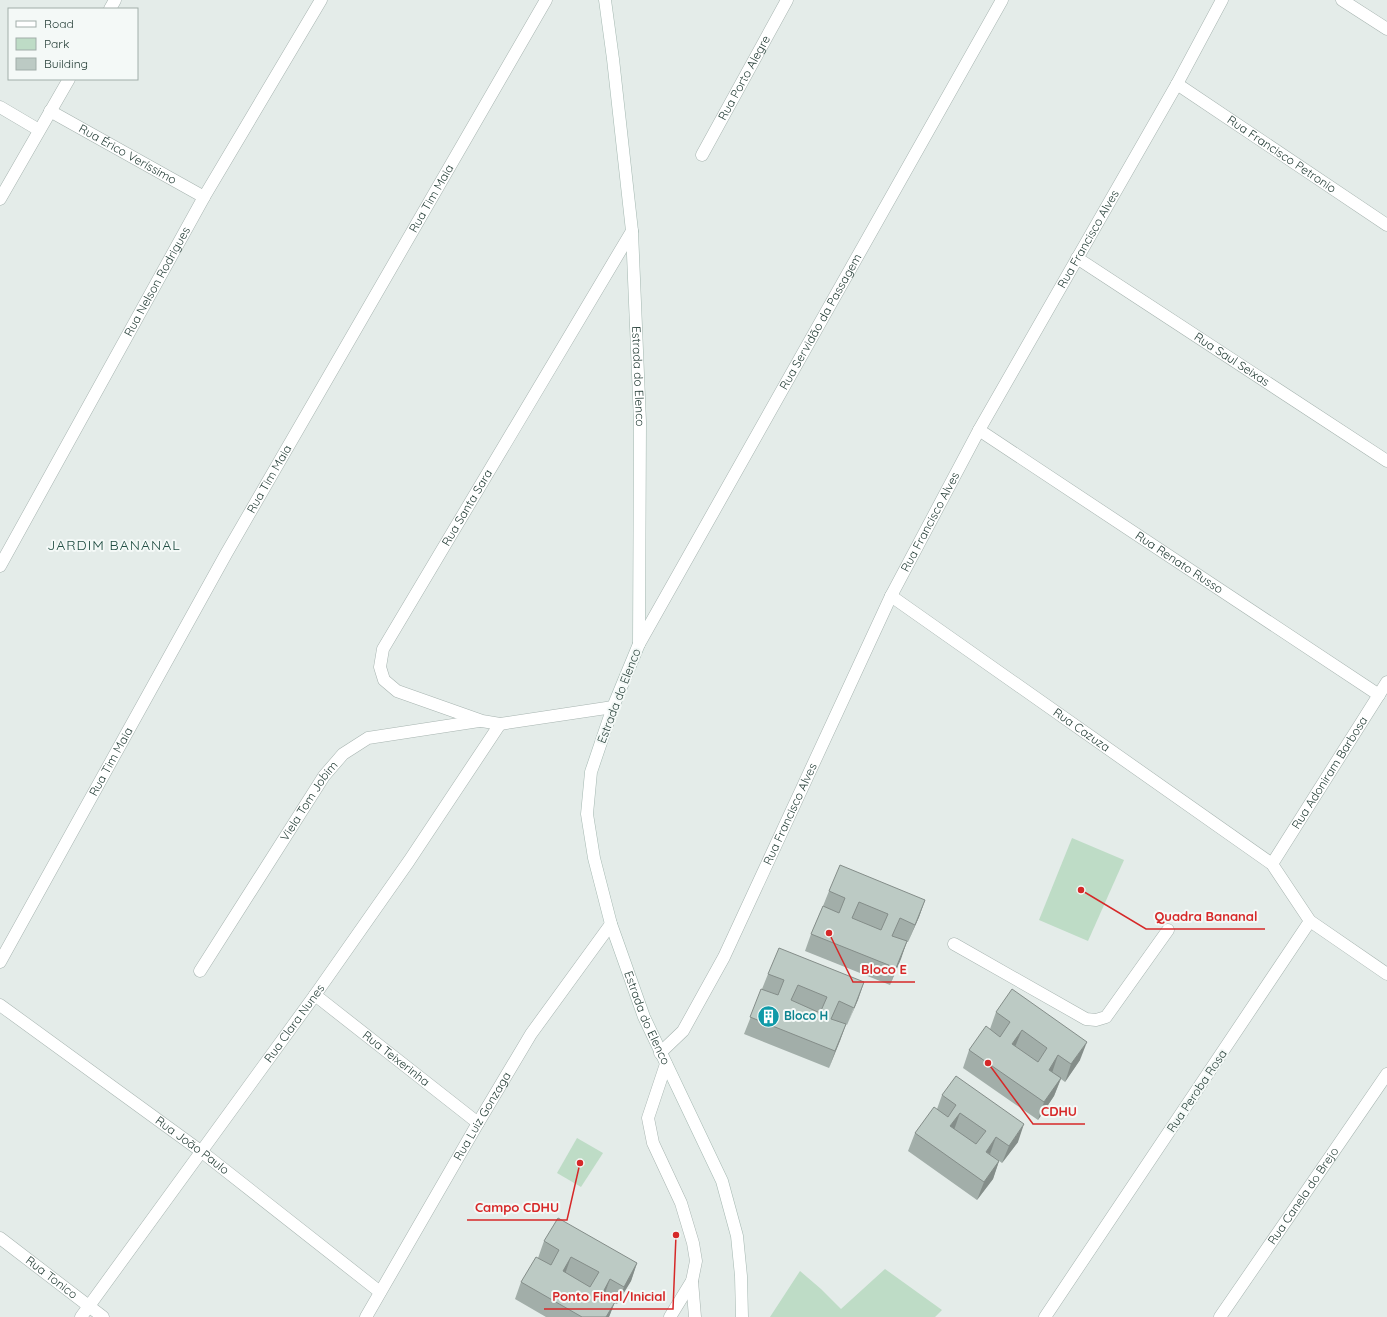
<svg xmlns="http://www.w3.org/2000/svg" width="1387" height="1317" viewBox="0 0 1387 1317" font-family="Quicksand,sans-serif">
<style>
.green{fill:#bedcc6}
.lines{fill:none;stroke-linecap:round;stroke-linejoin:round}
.lane-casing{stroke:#a7b4b0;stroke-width:13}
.street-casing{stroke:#a7b4b0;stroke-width:13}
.secondary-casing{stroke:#a3b7b0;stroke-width:13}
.lane{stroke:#fff;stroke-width:12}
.street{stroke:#fff;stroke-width:12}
.secondary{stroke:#fff;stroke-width:12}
.wall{fill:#a2aea9}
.shaded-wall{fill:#848d89}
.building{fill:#bccac4;stroke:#848d89;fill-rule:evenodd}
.labels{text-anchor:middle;stroke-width:4;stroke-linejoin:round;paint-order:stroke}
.street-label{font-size:12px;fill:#243d36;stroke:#f4f9f7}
.culture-label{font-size:12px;font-weight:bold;fill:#0d838f;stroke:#f4f9f7;text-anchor:start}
.quarter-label{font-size:14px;letter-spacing:1px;fill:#214e43;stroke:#f4f9f7}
.leader{fill:none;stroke:#d62828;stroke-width:1.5}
.callout-dot{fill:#d62828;stroke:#f4f9f7;stroke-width:1.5}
.callout-label{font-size:13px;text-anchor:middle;font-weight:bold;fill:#d62828;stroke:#f4f9f7;stroke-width:4;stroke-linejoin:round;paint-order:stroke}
</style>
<rect width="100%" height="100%" fill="#e4ece9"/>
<g class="green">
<path d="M1072,838L1124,860L1088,941L1039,920Z"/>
<path d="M577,1138L603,1153L581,1187L557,1173Z"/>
<path d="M885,1269L942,1310L935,1317H770L800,1271L821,1289L841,1309Z"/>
</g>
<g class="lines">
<defs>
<g id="lane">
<path d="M0,107L39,130"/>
<path d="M954,944L1086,1019L1096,1020L1106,1017L1168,930"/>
</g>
<g id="street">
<path d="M1342,0L1387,29"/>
<path d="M110,9L115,0"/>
<path id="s1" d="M1177,84L1387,225"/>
<path id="s2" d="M50,111L204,197"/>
<path id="s3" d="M702,155L787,0"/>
<path d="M0,199L69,79"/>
<path id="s4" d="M1077,258L1387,461"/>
<path id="s5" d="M979,430L1379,695"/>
<path id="s6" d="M0,566L204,197L321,0"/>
<path id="s7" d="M891,596L1272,864L1310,921L1045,1317"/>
<path id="s8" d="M639,644L1002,0"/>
<path id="s9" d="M613,707L500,724L482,721L397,691L384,680L380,667L383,649L632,231"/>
<path id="s10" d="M1272,864L1387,682"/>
<path d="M1310,921L1387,974"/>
<path id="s11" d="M0,962L226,554L546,0"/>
<path id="s12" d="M200,971L324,776L343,754L368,738L479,721"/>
<path id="s13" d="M315,995L478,1123"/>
<path id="s14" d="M0,1005L202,1152L380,1292"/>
<path id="s15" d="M660,1053L683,1031L724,957L891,596L979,430L1177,84L1222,0"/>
<path d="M666,1064L648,1118L653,1143L681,1203L693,1243L696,1261L692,1281L695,1317"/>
<path id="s16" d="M0,1238L103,1317"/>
<path id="s17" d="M81,1317L315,995L409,861L500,724"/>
<path id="s18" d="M366,1317L478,1123L531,1034L611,924"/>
<path d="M670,1317L692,1281"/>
<path id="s19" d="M1220,1317L1387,1074"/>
</g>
<g id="secondary">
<path id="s20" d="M605,0L613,59L632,231L640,422L639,644L613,707L591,772L587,814L594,858L611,924L644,1017L722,1181L737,1236L741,1276L742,1317"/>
</g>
</defs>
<use href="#lane" class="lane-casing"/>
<use href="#street" class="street-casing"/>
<use href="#secondary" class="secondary-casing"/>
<use href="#lane" class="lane"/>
<use href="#street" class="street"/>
<use href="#secondary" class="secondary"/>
</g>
<g class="wall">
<path d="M829,891L925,900L919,917L908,942H907L890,985L805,951L811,934L823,906Z"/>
<path d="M768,974L864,982L847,1025L846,1024L829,1068L744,1034Z"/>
<path d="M996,1012L1080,1060L1065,1082L1061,1079L1054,1096L1038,1120L963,1068L969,1050L990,1029Z"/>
<path d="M942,1095L1018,1142L1002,1163L990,1154L999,1161L993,1179L977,1200L908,1151L915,1133L937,1109Z"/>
<path d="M544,1241L637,1263L631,1281L617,1304L614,1303L609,1317H546L515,1299L521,1282L538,1258Z"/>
</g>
<g class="shaded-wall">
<path d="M925,900L919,917L908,942L915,925Z"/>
<path d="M907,941L901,959L890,985L896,968Z"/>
<path d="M864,982L858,1000L847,1025L854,1008Z"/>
<path d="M846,1024L840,1041L829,1068L835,1051Z"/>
<path d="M1022,1030L1015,1047L1012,1044Z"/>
<path d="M1087,1042L1080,1060L1065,1082L1071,1064Z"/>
<path d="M1058,1055L1052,1073L1049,1070Z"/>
<path d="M1061,1078L1054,1096L1038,1120L1044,1102Z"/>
<path d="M960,1113L954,1130L950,1126Z"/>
<path d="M1024,1124L1018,1142L1002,1163L1009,1146Z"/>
<path d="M996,1137L990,1154L986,1152Z"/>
<path d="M999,1161L993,1179L977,1200L984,1182Z"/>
<path d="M571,1257L565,1274L563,1271Z"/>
<path d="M637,1263L631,1281L617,1304L624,1287Z"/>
<path d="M610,1279L604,1296L602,1294Z"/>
<path d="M615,1302L609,1317H606Z"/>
</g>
<g class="building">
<path d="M840,865L925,900L915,925L900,918L892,936L907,941L896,968L811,934L823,906L839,913L845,898L829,891ZM859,902L888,914L881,930L852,918Z"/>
<path d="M779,948L864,982L854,1008L839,1001L831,1019L846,1024L835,1051L750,1017L761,989L778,995L784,980L768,974ZM798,985L827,997L820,1013L791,1000Z"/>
<path d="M1012,989L1087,1042L1071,1064L1058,1055L1049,1070L1061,1078L1044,1102L969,1050L986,1026L1000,1037L1010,1022L996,1012ZM1022,1030L1047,1048L1038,1062L1012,1044Z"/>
<path d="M956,1076L1024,1124L1009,1146L996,1137L986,1152L999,1161L984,1182L915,1133L934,1107L948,1117L956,1105L942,1095ZM960,1113L986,1131L976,1144L950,1126Z"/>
<path d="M558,1218L637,1263L624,1287L610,1279L602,1294L615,1302L606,1317H582L521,1282L536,1257L551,1265L559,1250L544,1241ZM571,1257L599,1272L590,1287L563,1271Z"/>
</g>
<defs>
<symbol id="building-disc" viewBox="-11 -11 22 22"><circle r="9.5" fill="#0f9aa8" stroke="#f4f9f7"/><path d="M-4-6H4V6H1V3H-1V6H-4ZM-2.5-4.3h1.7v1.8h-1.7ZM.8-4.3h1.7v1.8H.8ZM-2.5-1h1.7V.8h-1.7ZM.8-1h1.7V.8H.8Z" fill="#fff"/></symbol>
</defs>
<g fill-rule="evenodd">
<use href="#building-disc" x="756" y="1004" width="25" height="25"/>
</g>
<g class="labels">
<g class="street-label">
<text dy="4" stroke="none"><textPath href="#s3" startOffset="88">Rua Porto Alegre</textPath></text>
<text dy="4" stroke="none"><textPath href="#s2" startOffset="89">Rua Érico Veríssimo</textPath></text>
<text dy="4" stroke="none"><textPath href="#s1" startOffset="126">Rua Francisco Petronio</textPath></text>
<text dy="4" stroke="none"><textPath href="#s11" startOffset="877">Rua Tim Maia</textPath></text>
<text dy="4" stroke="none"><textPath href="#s15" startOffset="922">Rua Francisco Alves</textPath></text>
<text dy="4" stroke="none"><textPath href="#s6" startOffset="325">Rua Nelson Rodrigues</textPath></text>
<text dy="4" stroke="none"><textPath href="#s8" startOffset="370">Rua Servidão da Passagem</textPath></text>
<text dy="4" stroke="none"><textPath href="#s4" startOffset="185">Rua Saul Seixas</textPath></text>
<text dy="4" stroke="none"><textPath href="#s20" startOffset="378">Estrada do Elenco</textPath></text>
<text dy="4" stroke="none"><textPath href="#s11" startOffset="553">Rua Tim Maia</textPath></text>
<text dy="4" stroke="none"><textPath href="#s9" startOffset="436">Rua Santa Sara</textPath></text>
<text dy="4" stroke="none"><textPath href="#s15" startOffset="598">Rua Francisco Alves</textPath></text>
<text dy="4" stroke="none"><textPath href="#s5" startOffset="240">Rua Renato Russo</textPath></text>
<text transform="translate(619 696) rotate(-69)" y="4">Estrada do Elenco</text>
<text dy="4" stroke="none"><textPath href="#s7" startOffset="233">Rua Cazuza</textPath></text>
<text dy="4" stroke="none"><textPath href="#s11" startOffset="229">Rua Tim Maia</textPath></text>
<text dy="4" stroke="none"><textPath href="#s10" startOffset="108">Rua Adoniram Barbosa</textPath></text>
<text dy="4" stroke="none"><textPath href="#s12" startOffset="202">Viela Tom Jobim</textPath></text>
<text dy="4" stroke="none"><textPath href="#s15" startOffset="274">Rua Francisco Alves</textPath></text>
<text dy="4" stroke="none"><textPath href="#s20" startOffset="1038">Estrada do Elenco</textPath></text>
<text dy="4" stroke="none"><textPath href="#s17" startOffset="363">Rua Clara Nunes</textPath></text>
<text dy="4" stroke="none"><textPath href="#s13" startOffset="103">Rua Teixerinha</textPath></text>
<text transform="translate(1197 1091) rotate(-56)" y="4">Rua Peroba Rosa</text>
<text dy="4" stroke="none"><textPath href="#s18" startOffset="232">Rua Luiz Gonzaga</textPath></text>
<text dy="4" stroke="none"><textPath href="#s14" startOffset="238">Rua João Paulo</textPath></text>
<text dy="4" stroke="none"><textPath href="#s19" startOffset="147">Rua Canela do Brejo</textPath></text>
<text dy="4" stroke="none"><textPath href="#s16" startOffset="65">Rua Tonico</textPath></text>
</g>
<g class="culture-label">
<text x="784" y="1020">Bloco H</text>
</g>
<g class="quarter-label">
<text x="114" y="550">JARDIM BANANAL</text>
</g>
</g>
<path class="leader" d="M1081 890L1146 929H1265M829 933L853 982H915M988 1063L1033 1124H1085M580 1163L567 1220H467M676 1235L673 1309H544"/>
<g class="callout-dot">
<circle cx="1081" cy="890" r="4"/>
<circle cx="829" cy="933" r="4"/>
<circle cx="988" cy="1063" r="4"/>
<circle cx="580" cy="1163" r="4"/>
<circle cx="676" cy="1235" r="4"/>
</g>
<g class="callout-label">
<text x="1206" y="921">Quadra Bananal</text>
<text x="884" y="974">Bloco E</text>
<text x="1059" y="1116">CDHU</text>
<text x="517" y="1212">Campo CDHU</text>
<text x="609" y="1301">Ponto Final/Inicial</text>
</g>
<rect x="8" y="8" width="130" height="72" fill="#f4f9f7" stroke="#a1aeaa"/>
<rect x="16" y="21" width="20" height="6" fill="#ffffff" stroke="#a1aeaa"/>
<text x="44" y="28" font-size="12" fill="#243d36">Road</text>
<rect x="16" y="38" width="20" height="12" fill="#bedcc6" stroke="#a1aeaa"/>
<text x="44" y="48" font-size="12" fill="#243d36">Park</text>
<rect x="16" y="58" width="20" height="12" fill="#bccac4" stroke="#a1aeaa"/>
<text x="44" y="68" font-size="12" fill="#243d36">Building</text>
</svg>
